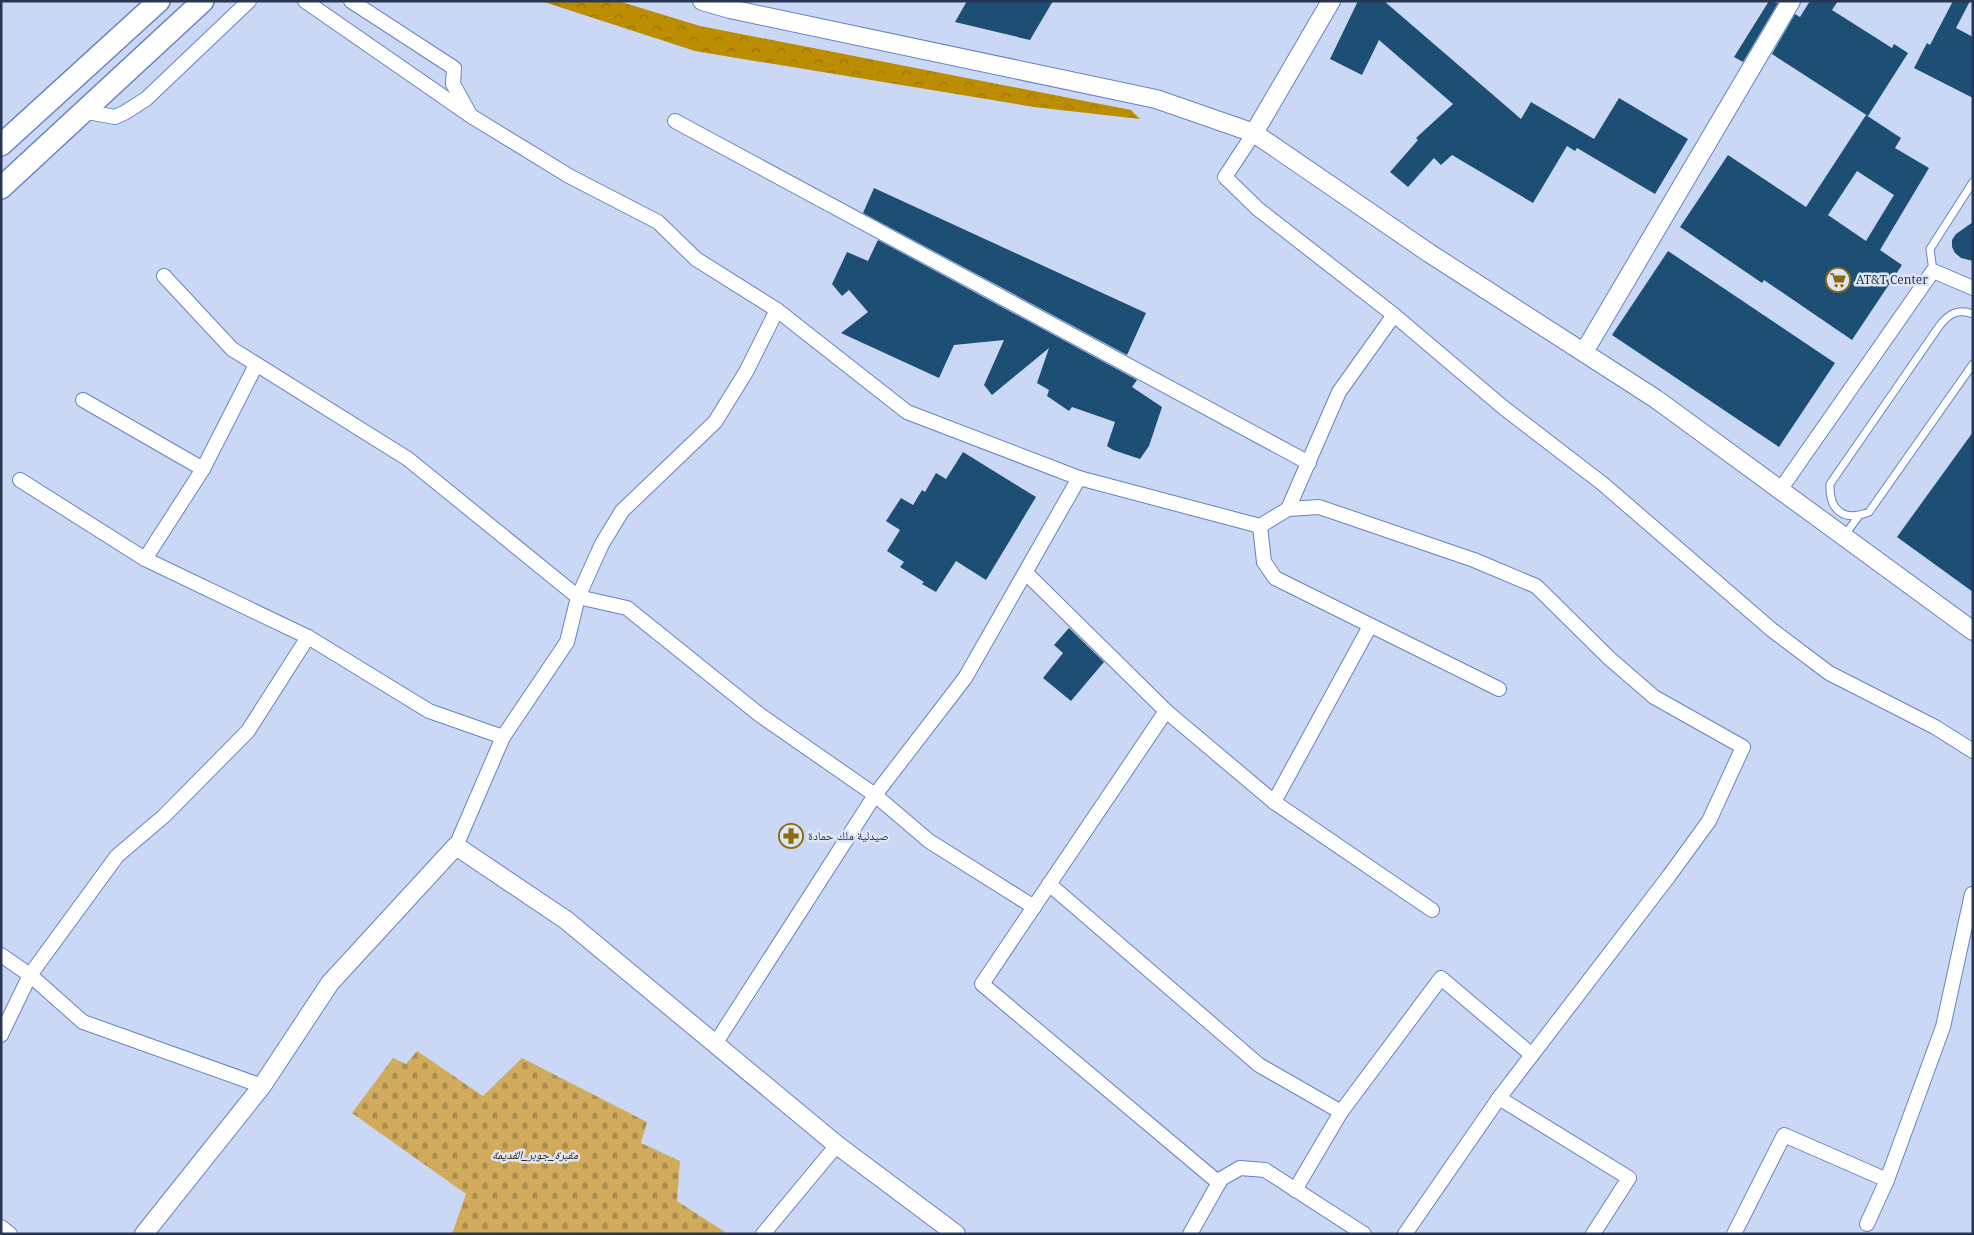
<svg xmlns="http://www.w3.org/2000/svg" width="1974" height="1235" viewBox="0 0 1974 1235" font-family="'Noto Serif','Noto Naskh Arabic',serif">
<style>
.forest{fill:url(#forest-crowns)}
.cemetery{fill:url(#cemetery-stones)}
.building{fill:#1d4f75;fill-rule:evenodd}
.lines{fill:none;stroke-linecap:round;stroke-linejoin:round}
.service-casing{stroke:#6583c5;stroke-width:9}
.minor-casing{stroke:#6583c5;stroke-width:16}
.tertiary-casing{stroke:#6583c5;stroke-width:20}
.primary-casing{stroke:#6583c5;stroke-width:24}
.service{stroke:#fff;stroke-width:7}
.minor{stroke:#fff;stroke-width:14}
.tertiary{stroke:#fff;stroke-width:18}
.primary{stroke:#fff;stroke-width:21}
.labels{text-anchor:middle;stroke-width:5;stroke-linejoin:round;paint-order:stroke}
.poi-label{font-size:12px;fill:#293653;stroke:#dee5f4;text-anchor:start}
.park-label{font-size:12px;font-style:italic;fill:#312816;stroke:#dee5f4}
</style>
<defs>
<pattern id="forest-crowns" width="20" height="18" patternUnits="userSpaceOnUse" patternTransform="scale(1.25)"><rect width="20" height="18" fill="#bc8d00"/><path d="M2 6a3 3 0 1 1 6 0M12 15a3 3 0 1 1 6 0" fill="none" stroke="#997405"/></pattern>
<pattern id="cemetery-stones" width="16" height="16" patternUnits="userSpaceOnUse" patternTransform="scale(1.25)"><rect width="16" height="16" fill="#d1ab5b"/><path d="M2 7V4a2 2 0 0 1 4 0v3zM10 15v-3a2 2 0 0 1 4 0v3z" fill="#aa8c4e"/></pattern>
</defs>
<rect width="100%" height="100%" fill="#cad8f5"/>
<path class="forest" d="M541,1H618L700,26L1131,110L1140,119L1034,107L695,51Z"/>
<path class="cemetery" d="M417,1051L483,1096L522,1058L647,1122L641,1143L680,1161L677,1201L728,1234H452L466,1194L352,1113L393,1058L406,1064Z"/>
<g class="building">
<path d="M967,1H1053L1030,40L955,22Z"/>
<path d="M1358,1H1384L1521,119L1531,102L1594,139L1619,98L1688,139L1655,194L1577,148L1575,151L1567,146L1533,203L1452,155L1441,165L1434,158L1408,187L1390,172L1418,140L1416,138L1453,104L1379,40L1362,75L1330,59Z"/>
<path d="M1769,1L1778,3L1743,62L1734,57Z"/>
<path d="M1810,1H1838L1832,10L1892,48L1894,44L1908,53L1868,116L1772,54L1795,14L1800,17Z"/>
<path d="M1953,1H1970L1956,28L1973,37V98L1914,68L1927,43L1930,45Z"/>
<path d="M1866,115L1901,138L1895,148L1929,168L1880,250L1902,265L1852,340L1764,280L1762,283L1680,227L1728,155L1806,207ZM1857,171L1894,195L1866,241L1828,215Z"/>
<path d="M874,188L1146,313L1127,355L863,213Z"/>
<path d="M1973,222V261L1961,258L1955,253L1952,247V240L1956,234Z"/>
<path d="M878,240L1137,380L1132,387L1162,407L1149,446L1140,459L1113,450L1107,446L1115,422L1072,407L1069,411L1047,396L1049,390L1037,383L1049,348L992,395L984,385L1004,340L954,345L939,378L841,333L868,312L849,290L842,296L832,284L847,252L868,261Z"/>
<path d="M1668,251L1835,363L1779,447L1612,335Z"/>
<path d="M1973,432V592L1897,537Z"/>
<path d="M963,452L1036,497L986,580L956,561L936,592L922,584L924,582L900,567L904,562L887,551L900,530L886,521L901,498L913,505L922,490L925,492L936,473L946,479Z"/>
<path d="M1069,628L1104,662L1071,701L1043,678L1063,653L1054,645Z"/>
</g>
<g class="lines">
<defs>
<g id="service">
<path d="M1933,271L1930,249L1973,182"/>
<path d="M1973,314C1958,308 1949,314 1940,325L1830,484C1829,511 1844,522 1869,512L1973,364"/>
<path d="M1844,536L1858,517"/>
</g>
<g id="minor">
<path d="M305,1L471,116L569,176L658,222L696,259L777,310L907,412L1079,478L1260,526L1288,509L1319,507L1474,560L1536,586L1609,658L1654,697L1743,747L1709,821L1669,876L1499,1098L1405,1234"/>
<path d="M351,1L454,68L453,84L469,113"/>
<path d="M82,111L115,117L124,113L146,99L249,1"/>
<path d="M675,121L1309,463"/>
<path d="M1254,133L1225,177L1258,209L1394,315L1504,408L1603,484L1772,630L1829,673L1935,727L1973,751"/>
<path d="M164,276L232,349L408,459L578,597L627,608L760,715L875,795L929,841L1034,907"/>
<path d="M83,400L203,469"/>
<path d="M20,480L145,559L308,637L429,711L503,737"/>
<path d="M1780,490L1933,271L1973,288"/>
<path d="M1288,509L1339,392L1394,315"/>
<path d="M1260,526L1264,562L1275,578L1499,689"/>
<path d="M145,559L203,469L256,365"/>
<path d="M1026,573L1166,711L1274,802L1432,910"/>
<path d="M1166,711L982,984L1219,1183"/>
<path d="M1274,802L1370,626"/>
<path d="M456,846L503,737L567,642L578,597L602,544L622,511L715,422L746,372L777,310"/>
<path d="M1049,884L1259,1065L1341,1112L1295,1190"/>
<path d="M1,955L30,975L1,1035"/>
<path d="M715,1044L875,795L965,678L1079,478"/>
<path d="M262,1086L83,1022L30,975L117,856L164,816L248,731L308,637"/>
<path d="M1499,1098L1629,1178L1593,1234"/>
<path d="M1341,1112L1441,978L1532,1055"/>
<path d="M1867,1224L1887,1180L1943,1027L1972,894"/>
<path d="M1,1227L10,1234"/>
<path d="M763,1234L837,1145"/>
<path d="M1190,1234L1221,1179L1240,1168L1265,1170L1364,1234"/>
<path d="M1734,1234L1784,1135L1887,1180"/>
</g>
<g id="tertiary">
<path d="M702,1L730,9L1156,99L1254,133L1429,253L1656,399L1973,631"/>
<path d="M1254,133L1331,1"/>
<path d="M1584,352L1791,1"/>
<path d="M144,1234L262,1086L330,983L456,846L566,920L837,1145L956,1234"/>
</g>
<g id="primary">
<path d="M1,145L159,1"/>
<path d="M1,188L203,1"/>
</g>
</defs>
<use href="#service" class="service-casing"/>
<use href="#minor" class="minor-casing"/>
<use href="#tertiary" class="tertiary-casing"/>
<use href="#primary" class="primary-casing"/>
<use href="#service" class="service"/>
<use href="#minor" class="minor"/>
<use href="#tertiary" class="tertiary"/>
<use href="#primary" class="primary"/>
</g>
<defs>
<symbol id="supermarket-ring" viewBox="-11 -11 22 22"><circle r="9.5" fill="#dee5f4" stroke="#8e6b0f" stroke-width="1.5"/><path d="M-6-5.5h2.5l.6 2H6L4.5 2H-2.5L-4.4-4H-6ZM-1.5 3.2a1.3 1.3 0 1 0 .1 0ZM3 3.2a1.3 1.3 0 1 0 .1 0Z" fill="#8e6b0f"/></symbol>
<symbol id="pharmacy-ring" viewBox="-11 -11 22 22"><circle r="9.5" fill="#dee5f4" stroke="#8e6b0f" stroke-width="1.5"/><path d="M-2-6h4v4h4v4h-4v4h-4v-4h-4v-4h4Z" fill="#8e6b0f"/></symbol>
</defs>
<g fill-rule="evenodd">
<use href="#supermarket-ring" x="1824" y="266" width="28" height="28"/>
<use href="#pharmacy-ring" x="777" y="822" width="28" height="28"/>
</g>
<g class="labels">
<g class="poi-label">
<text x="1856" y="284">AT&amp;T Center</text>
<text x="808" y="840">صيدلية ملك حمادة</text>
</g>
<g class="park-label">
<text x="535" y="1159">مقبرة_جوبر_القديمة</text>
</g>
</g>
<rect width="1974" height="1235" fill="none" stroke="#293653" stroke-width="5"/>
</svg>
